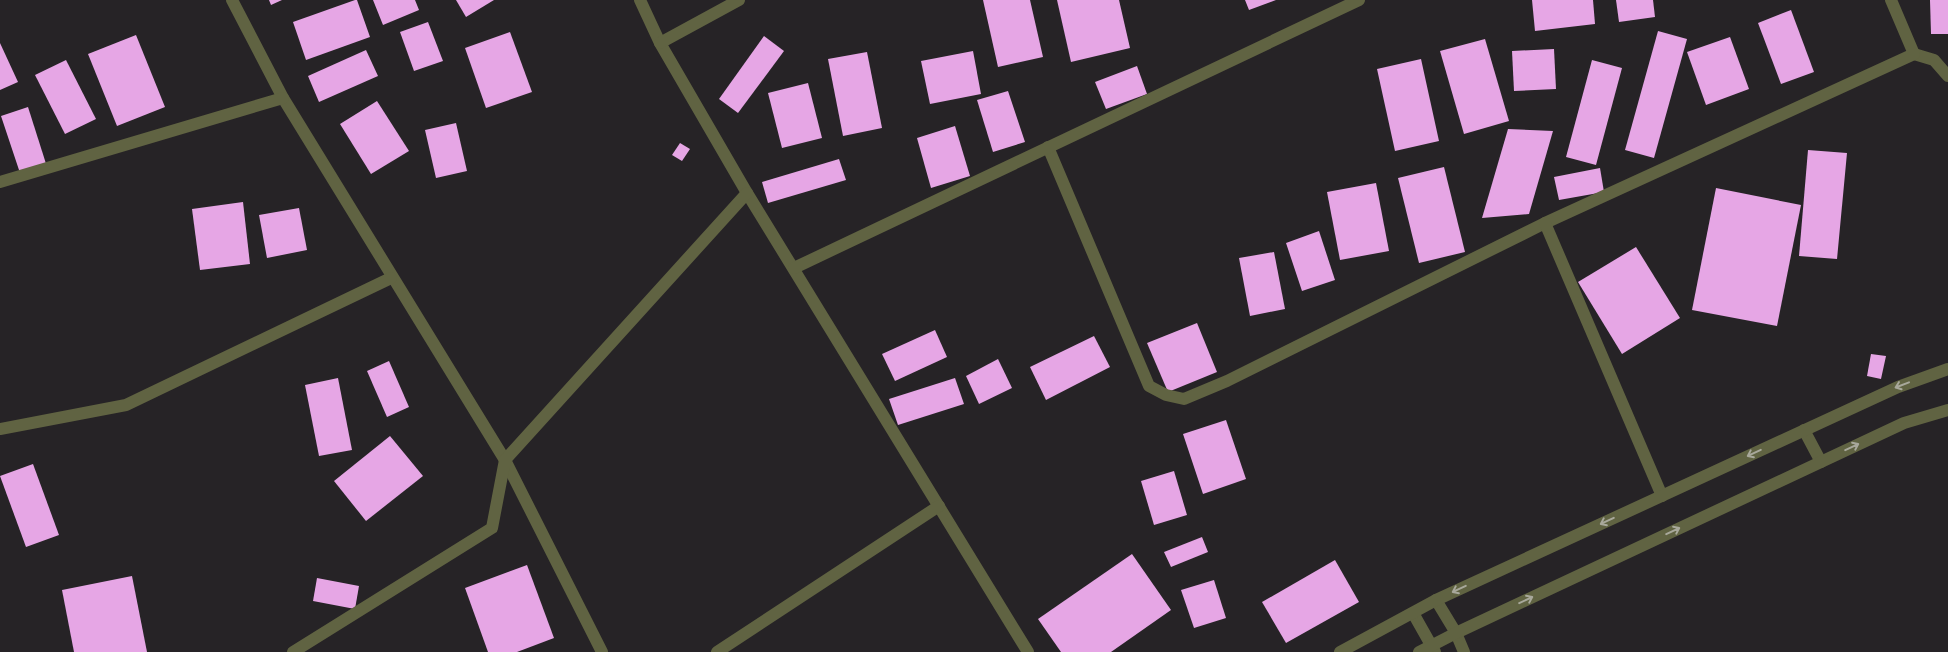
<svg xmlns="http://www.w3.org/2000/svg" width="1948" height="652" viewBox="0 0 1948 652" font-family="'Archivo Narrow',sans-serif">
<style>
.building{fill:#e6a6e5}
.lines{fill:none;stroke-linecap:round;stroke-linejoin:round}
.minor{stroke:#606342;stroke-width:12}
.oneway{stroke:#a8a89b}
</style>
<rect width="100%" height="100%" fill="#262326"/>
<g class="building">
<path d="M269,0H282L271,5Z"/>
<path d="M355,0H357L370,37L306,60L293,22Z"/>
<path d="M373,0H415L419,10L383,25Z"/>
<path d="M456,0H494L466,17Z"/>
<path d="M983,0H1030L1043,57L998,67Z"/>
<path d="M1057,0H1119L1130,48L1071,62Z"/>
<path d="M1245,0H1276L1249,10Z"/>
<path d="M1532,0H1593L1595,24L1535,31Z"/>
<path d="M1616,0H1653L1655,17L1619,22Z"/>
<path d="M1930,0H1948V34H1931Z"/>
<path d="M1791,10L1814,72L1781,84L1758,23Z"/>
<path d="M428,22L443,61L414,71L400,32Z"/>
<path d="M1658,31L1687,39L1654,158L1625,150Z"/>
<path d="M510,32L532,92L486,108L465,48Z"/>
<path d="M136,35L165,107L117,126L88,54Z"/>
<path d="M764,36L784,51L738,113L719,99Z"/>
<path d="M1730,37L1749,89L1706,105L1687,52Z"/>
<path d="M1485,39L1509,121L1464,134L1440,51Z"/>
<path d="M0,43L18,82L0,90Z"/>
<path d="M1554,49L1556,89L1514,91L1512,51Z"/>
<path d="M366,50L378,76L319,102L308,76Z"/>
<path d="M973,51L981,94L930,104L921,61Z"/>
<path d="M867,52L882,128L843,136L828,59Z"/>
<path d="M1421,59L1439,141L1395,151L1377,69Z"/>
<path d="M66,60L96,119L65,134L35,75Z"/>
<path d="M1592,60L1622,68L1596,165L1566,157Z"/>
<path d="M1137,66L1147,94L1106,109L1095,82Z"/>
<path d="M808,83L822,138L782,148L768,93Z"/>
<path d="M1008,91L1025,142L993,152L977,100Z"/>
<path d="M377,101L409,151L371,174L340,124Z"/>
<path d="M28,107L48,170L22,179L1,116Z"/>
<path d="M456,123L467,171L436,178L425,130Z"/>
<path d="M955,126L970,176L931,188L917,138Z"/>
<path d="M1508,129L1553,131L1529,214L1482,218Z"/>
<path d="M680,143L690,149L682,161L672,155Z"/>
<path d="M1808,150L1847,153L1837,259L1799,256Z"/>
<path d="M839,159L846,180L768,203L762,182Z"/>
<path d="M1444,167L1465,252L1419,263L1398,178Z"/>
<path d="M1600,168L1604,192L1559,200L1554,177Z"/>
<path d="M1376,183L1389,251L1340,260L1327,192Z"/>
<path d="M1716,188L1801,205L1777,326L1692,310Z"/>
<path d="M243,202L250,264L200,270L192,209Z"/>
<path d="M299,208L307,250L267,258L259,215Z"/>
<path d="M1319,231L1335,280L1302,291L1286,243Z"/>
<path d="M1636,247L1680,318L1622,354L1578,282Z"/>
<path d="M1274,252L1285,309L1250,316L1239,258Z"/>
<path d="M1197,323L1217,372L1168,392L1147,343Z"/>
<path d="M935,330L947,357L895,381L882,354Z"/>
<path d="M1094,336L1110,367L1046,400L1030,367Z"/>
<path d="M1871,354L1886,356L1881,379L1867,376Z"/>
<path d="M998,359L1012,388L979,404L966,376Z"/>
<path d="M389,361L409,407L387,417L367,371Z"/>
<path d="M338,378L352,450L319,456L305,385Z"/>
<path d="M955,378L964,404L898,425L889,399Z"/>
<path d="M1226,420L1246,479L1203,494L1183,434Z"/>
<path d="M390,436L423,476L366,521L334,481Z"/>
<path d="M33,464L59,535L26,547L0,476Z"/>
<path d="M1174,471L1187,515L1154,525L1141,481Z"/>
<path d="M1202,537L1208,552L1171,567L1164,552Z"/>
<path d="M1132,554L1171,610L1111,652H1061L1038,619Z"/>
<path d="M1335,560L1359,602L1286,643L1262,602Z"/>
<path d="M527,565L554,638L517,652H488L465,588Z"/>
<path d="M132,576L147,652H74L62,590Z"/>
<path d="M317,578L359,586L355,609L313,601Z"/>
<path d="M1214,580L1226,618L1194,628L1181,590Z"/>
</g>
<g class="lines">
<g class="minor">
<path d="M232,0L283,98L505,460L602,652"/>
<path d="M640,0L660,43L747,193L1028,652"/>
<path d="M660,43L739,0"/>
<path d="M1914,54L1934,60L1948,76"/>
<path d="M1048,147L1149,386L1166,395L1184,399L1227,381L1545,223L1914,54L1891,0"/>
<path d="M0,182L283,98"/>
<path d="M1545,223L1662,496"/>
<path d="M794,268L1359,0"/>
<path d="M0,429L126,405L391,278"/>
<path d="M1804,430L1821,462"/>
<path d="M1436,600L1456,633L1464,652"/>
<path d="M1413,613L1435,652"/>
<path d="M293,652L492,528L505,460L747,193"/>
<path d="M717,652L939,506"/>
<path d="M1340,652L1436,600L1898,387L1948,369"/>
<path d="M1419,652L1456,633L1904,423L1948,410"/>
</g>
</g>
<defs><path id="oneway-shaft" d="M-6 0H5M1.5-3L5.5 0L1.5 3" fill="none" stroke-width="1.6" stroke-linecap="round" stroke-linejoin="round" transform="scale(1.25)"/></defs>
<g class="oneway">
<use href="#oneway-shaft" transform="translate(1902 385) rotate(159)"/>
<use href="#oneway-shaft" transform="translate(1852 447) rotate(-25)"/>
<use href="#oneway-shaft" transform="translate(1754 453) rotate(155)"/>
<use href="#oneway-shaft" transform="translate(1607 521) rotate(155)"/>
<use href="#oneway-shaft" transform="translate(1673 531) rotate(-25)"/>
<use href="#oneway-shaft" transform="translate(1459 589) rotate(155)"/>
<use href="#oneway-shaft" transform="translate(1526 600) rotate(-25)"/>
</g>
</svg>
